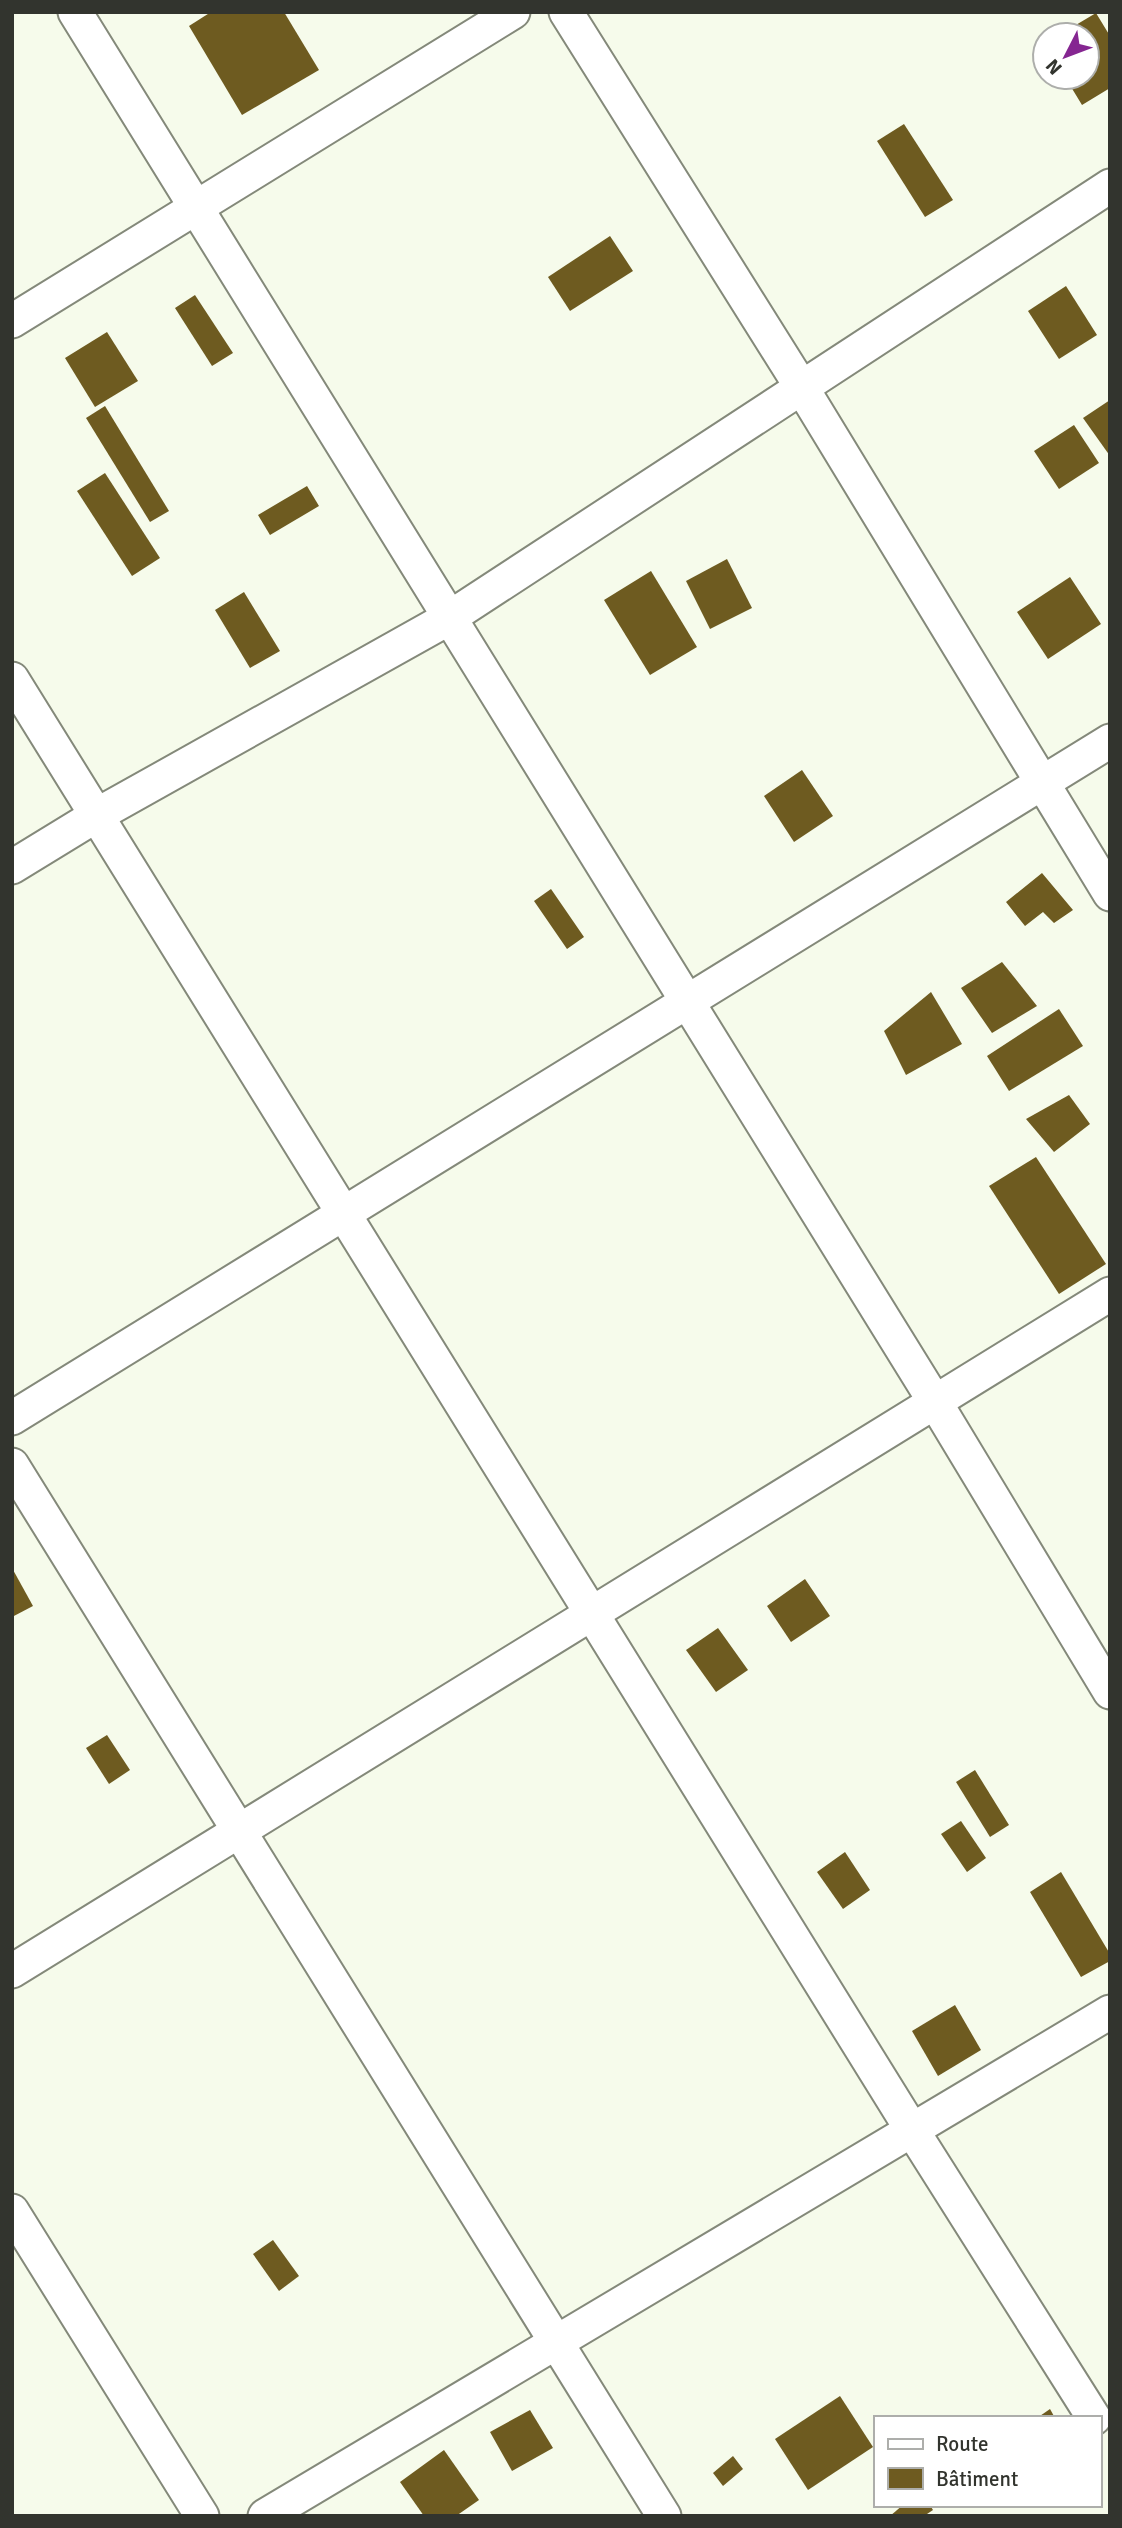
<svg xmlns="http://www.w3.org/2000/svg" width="1122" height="2528" viewBox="0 0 1122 2528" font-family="Signika,sans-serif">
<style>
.building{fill:#6e5b20}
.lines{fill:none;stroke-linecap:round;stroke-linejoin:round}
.street-casing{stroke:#84897a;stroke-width:37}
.street{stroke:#fff;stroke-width:33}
</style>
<rect width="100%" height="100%" fill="#f6fbeb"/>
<g class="building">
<path d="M211,12H284L319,70L242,115L189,26Z"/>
<path d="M1096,13L1110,36V88L1082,105L1065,77H1087V35H1059Z"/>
<path d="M904,124L953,200L925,217L877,141Z"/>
<path d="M610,236L633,271L570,311L548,277Z"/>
<path d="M1066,286L1097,335L1059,359L1028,311Z"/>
<path d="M195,295L233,353L212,366L175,308Z"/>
<path d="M107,332L138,381L95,407L65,358Z"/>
<path d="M1110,400V456L1083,418Z"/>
<path d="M105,406L169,511L150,522L86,418Z"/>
<path d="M1074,425L1099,463L1059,489L1034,451Z"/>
<path d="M105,473L160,558L132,576L77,491Z"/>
<path d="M307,486L319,506L270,535L258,515Z"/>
<path d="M727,559L752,608L710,629L686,581Z"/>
<path d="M651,571L697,647L650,675L604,600Z"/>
<path d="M1070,577L1101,624L1048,659L1017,612Z"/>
<path d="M244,592L280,651L250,668L215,610Z"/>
<path d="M802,770L833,816L794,842L764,796Z"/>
<path d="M1042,873L1073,910L1054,923L1043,912L1025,926L1006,902Z"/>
<path d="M551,889L584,937L567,949L534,901Z"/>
<path d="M1002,962L1037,1006L992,1033L961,988Z"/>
<path d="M931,992L962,1044L906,1075L884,1031Z"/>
<path d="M1059,1009L1083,1046L1009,1091L987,1056Z"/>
<path d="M1069,1095L1090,1124L1054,1152L1026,1119Z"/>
<path d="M1036,1157L1106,1264L1059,1294L989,1186Z"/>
<path d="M12,1568L33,1606L12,1617Z"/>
<path d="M805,1579L830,1616L791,1642L767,1606Z"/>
<path d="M718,1628L748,1670L716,1692L686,1650Z"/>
<path d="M107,1735L130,1770L109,1784L86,1748Z"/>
<path d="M975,1770L1009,1825L990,1837L956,1782Z"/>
<path d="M961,1821L986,1858L967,1872L941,1834Z"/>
<path d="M845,1852L870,1890L843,1909L817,1872Z"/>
<path d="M1061,1872L1110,1954V1961L1081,1977L1030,1892Z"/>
<path d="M955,2005L981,2050L938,2076L912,2031Z"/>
<path d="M273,2240L299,2276L279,2291L253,2254Z"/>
<path d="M840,2396L873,2447L808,2490L775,2439Z"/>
<path d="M1050,2409L1055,2418H1037Z"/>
<path d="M530,2410L553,2448L512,2471L490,2432Z"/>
<path d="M444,2450L479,2500L456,2516H424L400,2482Z"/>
<path d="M733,2456L743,2469L723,2486L713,2473Z"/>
<path d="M903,2505H930L933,2510L924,2516H890Z"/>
</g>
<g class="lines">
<defs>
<g id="street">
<path d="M75,12L935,1402L1110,1692"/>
<path d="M566,12L802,388L1110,894"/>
<path d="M12,321L513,12"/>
<path d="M12,679L912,2130L1094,2418"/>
<path d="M12,867L97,815L449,618L1110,186"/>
<path d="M12,1418L1110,741"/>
<path d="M12,1465L664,2516"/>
<path d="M12,1971L1110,1294"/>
<path d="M12,2211L202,2516"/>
<path d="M265,2516L1110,2012"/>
</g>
</defs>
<use href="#street" class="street-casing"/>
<use href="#street" class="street"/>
</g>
<rect width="1122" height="2528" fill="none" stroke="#32342e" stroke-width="28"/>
<rect x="874" y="2416" width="228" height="91" fill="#ffffff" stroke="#adaeab" stroke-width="2"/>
<rect x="888" y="2439" width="35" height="10" fill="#ffffff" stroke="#adaeab" stroke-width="2"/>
<text x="936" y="2451" font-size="21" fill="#32342e">Route</text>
<rect x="888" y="2468" width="35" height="21" fill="#6e5b20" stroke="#adaeab" stroke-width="2"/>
<text x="936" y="2486" font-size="21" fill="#32342e">Bâtiment</text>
<g transform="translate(1066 56) rotate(228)"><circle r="33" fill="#ffffff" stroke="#adaeab" stroke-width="2"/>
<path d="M0-5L12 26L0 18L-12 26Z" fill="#852691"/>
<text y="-10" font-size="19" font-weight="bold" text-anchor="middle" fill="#32342e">N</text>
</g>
</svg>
